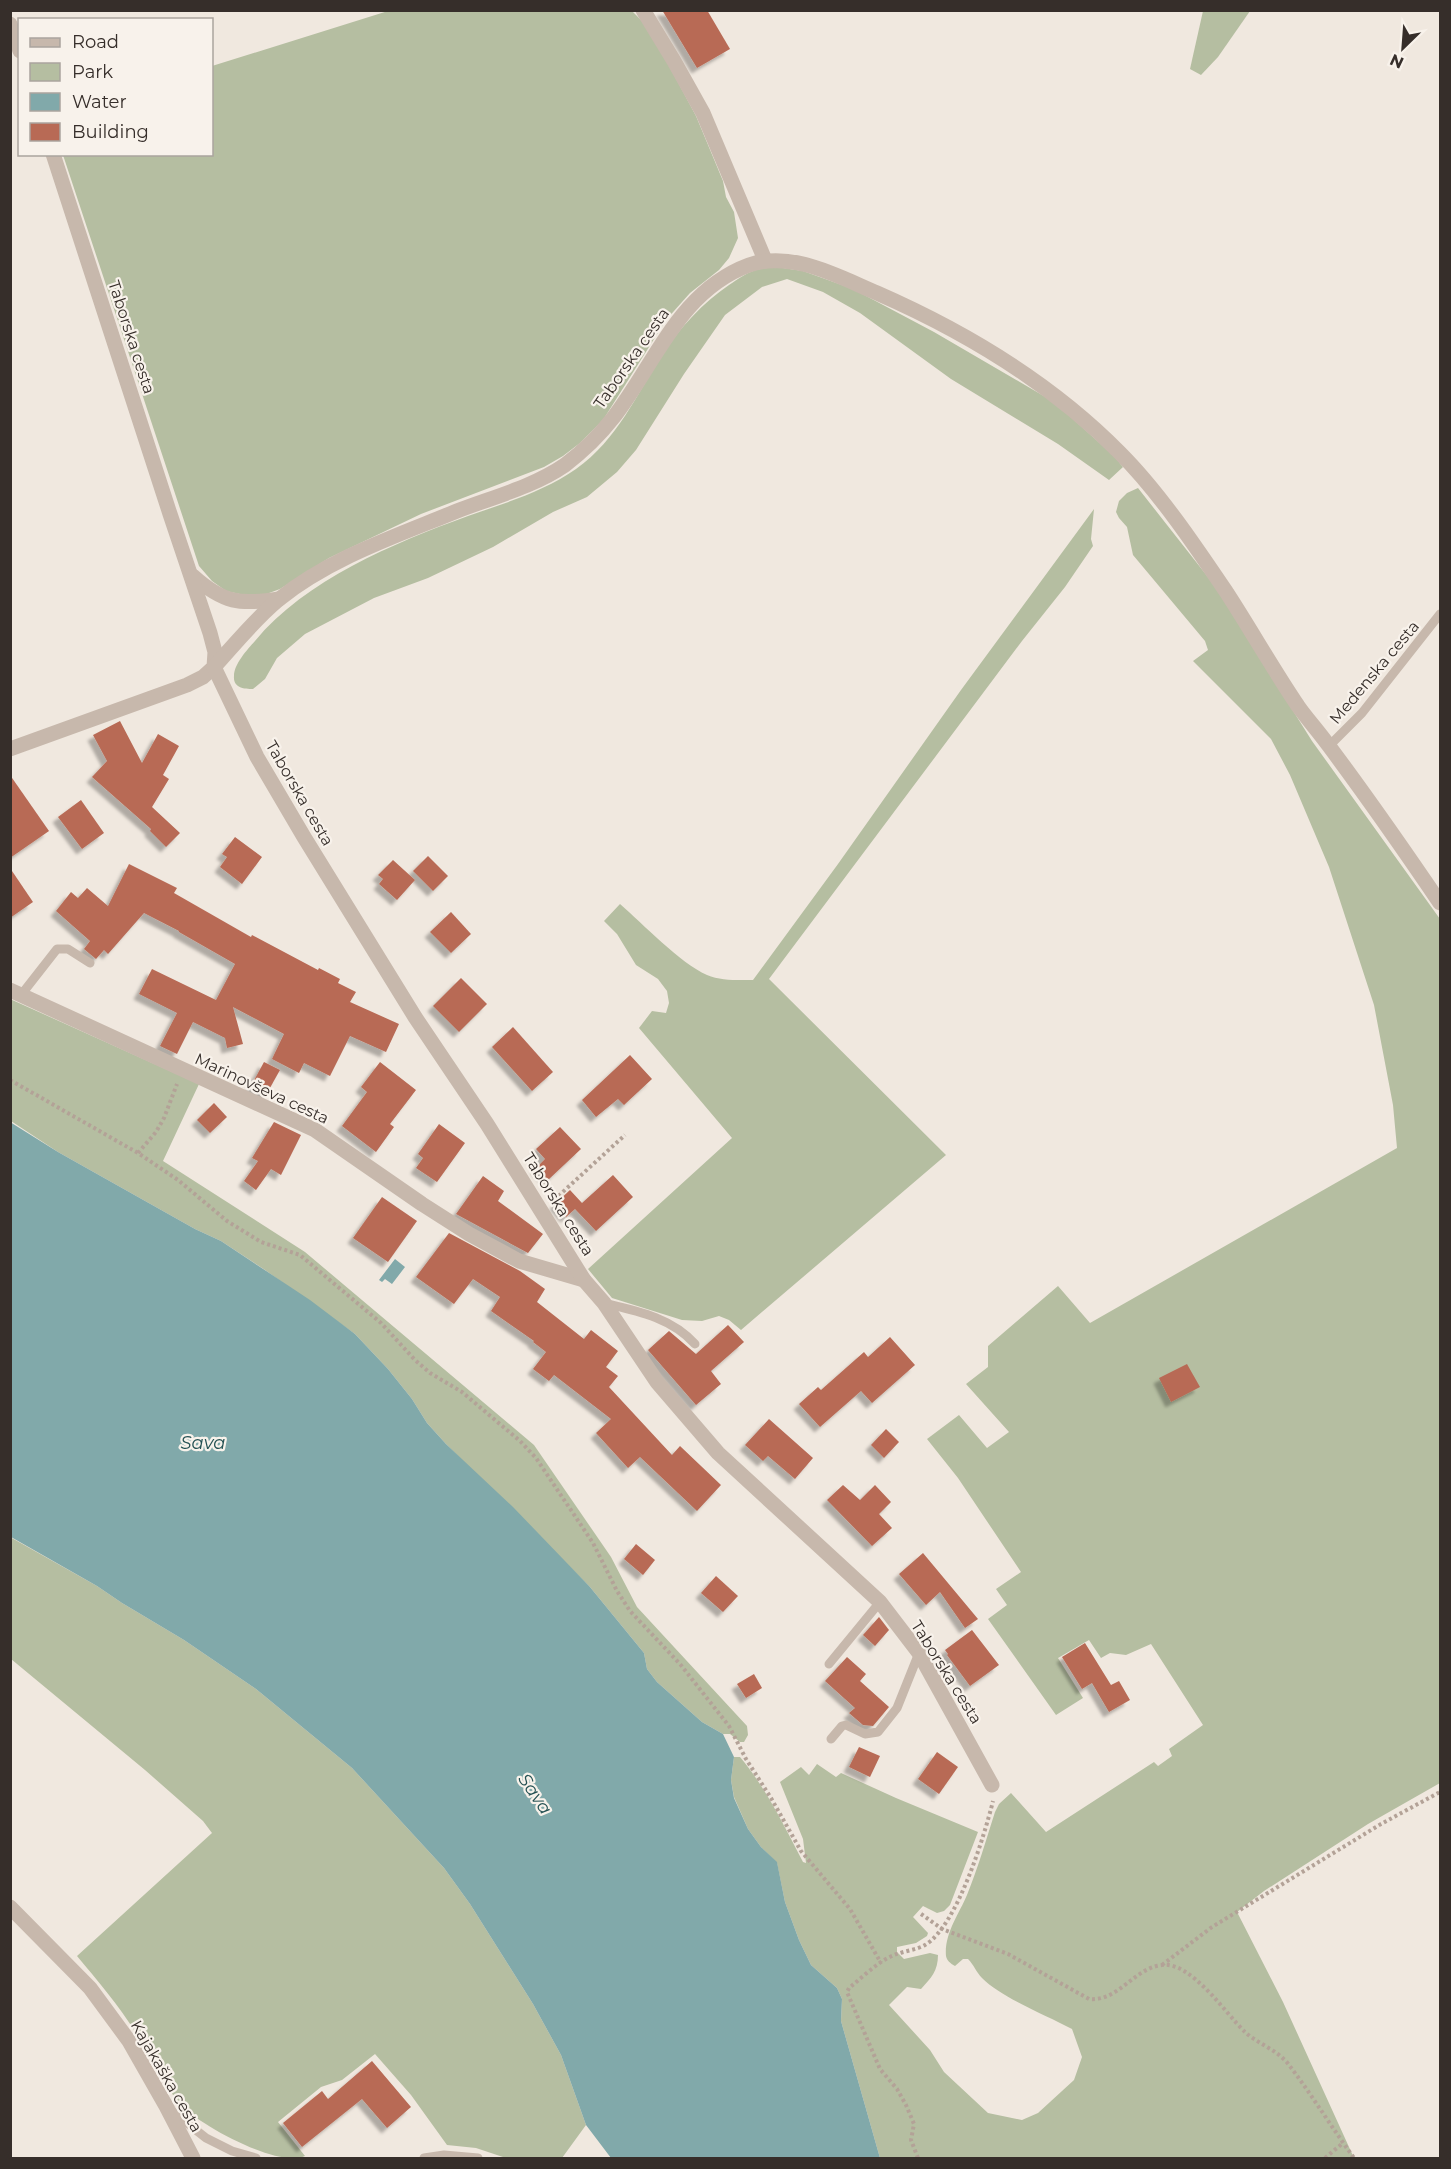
<svg xmlns="http://www.w3.org/2000/svg" width="1451" height="2169" viewBox="0 0 1451 2169" font-family="Montserrat,sans-serif">
<style>
.green{fill:#b5bea1}
.water{fill:#81a9aa}
.building{fill:#b86a55;filter:url(#shadow)}
.lines{fill:none;stroke-linecap:round;stroke-linejoin:round}
.path{stroke:#b3a297;stroke-width:4;stroke-dasharray:3 3;stroke-linecap:butt}
.service{stroke:#c7b8ac;stroke-width:9}
.minor{stroke:#c7b8ac;stroke-width:15}
.tertiary{stroke:#c7b8ac;stroke-width:15}
.labels{text-anchor:middle;stroke-width:4.5;stroke-linejoin:round;paint-order:stroke}
.street-label{font-size:16px;fill:#362e2a;stroke:#f8f2eb}
.water-label{font-size:18px;font-style:italic;fill:#245153;stroke:#f8f2eb}
</style>
<defs>
<filter id="shadow"><feDropShadow dx="-5.5" dy="5.5" stdDeviation="1.5" flood-color="#0004"/></filter>
</defs>
<rect width="100%" height="100%" fill="#f0e8df"/>
<g class="green">
<path d="M388,11H632L649,28L696,116L723,181L726,197L734,212L738,238L729,258L719,270L690,293L666,320L603,420L580,443L563,456L544,467L421,514L329,558L280,589L261,596L244,595L226,591L212,581L199,566L63,155L212,154V66Z"/>
<path d="M1203,11H1250L1218,57L1201,75L1190,69Z"/>
<path d="M783,268L803,271L853,289L934,332L1054,402L1113,455L1123,467L1109,480L1058,444L951,379L860,313L823,292L787,279L762,287L725,315L684,374L636,450L617,472L587,497L553,512L493,547L428,578L374,598L305,634L277,658L265,679L253,689C244,689 233,688 234,676C234,664 247,650 255,641C305,580 394,543 468,516C505,503 543,492 576,469C618,439 636,395 663,354C680,327 703,303 729,285C738,279 749,271 760,269C768,267 776,268 783,268Z"/>
<path d="M1138,488L1215,586L1312,741L1440,919V1783L1368,1824L1264,1891L1237,1912L1283,2002L1354,2158H880L841,2021L842,1999L837,1988L811,1965L799,1940L785,1902L777,1863L761,1847L748,1829L734,1797L731,1780L734,1757H740C766,1788 784,1826 803,1862L806,1863L803,1839L780,1782L801,1767L809,1775L817,1764L836,1777L841,1773L896,1798L978,1832L950,1905L944,1911L937,1913L923,1906L913,1917L928,1933L927,1936L916,1943L897,1947V1952L904,1959L930,1953L938,1955C938,1971 931,1978 921,1989L907,1987L889,2005L930,2050L944,2072L988,2113L1022,2120L1038,2113L1074,2080L1082,2057L1072,2029C1046,2015 1002,1998 982,1978C976,1972 974,1965 968,1959H963L955,1966C950,1963 947,1961 946,1956C944,1934 959,1914 967,1895C978,1868 986,1840 995,1812L999,1804L1011,1793L1046,1832L1154,1762L1158,1766L1172,1756L1169,1749L1203,1725L1151,1644L1126,1655L1110,1653L1101,1658L1089,1640L1058,1658L1083,1698L1056,1715L988,1619L1007,1605L996,1589L1021,1572L958,1478L927,1439L959,1415L987,1448L1009,1432L966,1384L988,1367V1346L1058,1286L1090,1323L1397,1148L1393,1105L1374,1005L1329,867L1290,775L1271,739L1193,661L1208,650L1205,641L1133,555L1127,527L1119,518L1116,512L1119,501L1127,493Z"/>
<path d="M1094,509L1091,539L1093,546L1065,587L1022,641L769,979L946,1155L741,1330L729,1320L719,1316L702,1321L682,1320L612,1298L588,1269L732,1138L639,1028L652,1011L666,1013L669,1003L667,991L658,979L636,965L617,934L604,921L620,904C643,924 680,963 707,975C721,981 738,980 753,980L838,864L961,690Z"/>
<path d="M10,999L199,1084L163,1161L305,1252L534,1445L611,1557L637,1607L747,1726L748,1735L744,1742H740L730,1734H723L702,1722L657,1682L647,1669L644,1653L590,1587L446,1444L427,1423L412,1399L388,1369L355,1334L265,1270L221,1241L195,1229L58,1152L11,1121Z"/>
<path d="M10,1537L97,1586L122,1603L184,1640L256,1689L352,1768L444,1868L470,1904L533,2004L561,2055L586,2125L562,2158H506L476,2148L447,2145L411,2095L375,2054L342,2080L321,2087L278,2122L305,2156C279,2169 197,2124 179,2103C164,2084 149,2054 136,2033C119,2006 98,1981 77,1956L212,1833L203,1821L145,1770L11,1659Z"/>
</g>
<g class="water">
<path d="M10,1122L58,1152L195,1229L221,1241L310,1300L355,1334L388,1369L412,1399L427,1423L446,1444L513,1507L590,1587L644,1653L647,1669L657,1682L702,1722L723,1734L734,1757L731,1780L734,1798L748,1829L761,1847L777,1862L785,1902L799,1940L811,1965L837,1988L842,1999L841,2021L880,2158H611L586,2125L561,2055L533,2004L470,1904L444,1868L352,1768L256,1689L184,1640L122,1603L97,1586L11,1537Z"/>
<path d="M395,1259L405,1267L392,1284L385,1279L382,1282L379,1280Z"/>
</g>
<g class="building">
<path d="M662,10H707L730,49L697,68Z"/>
<path d="M120,721L142,763L158,734L179,746L163,775L169,779L152,807L180,833L166,847L150,831L151,829L92,777L107,761L93,735Z"/>
<path d="M10,775L49,831L10,858Z"/>
<path d="M81,800L104,833L82,849L58,817Z"/>
<path d="M235,837L262,857L242,884L220,867L227,857L222,854Z"/>
<path d="M428,856L448,876L433,891L413,871Z"/>
<path d="M393,860L415,880L397,900L379,884L383,879L378,875Z"/>
<path d="M129,864L177,888L174,893L251,937L252,935L318,970L319,968L340,979L338,983L356,992L350,1002L399,1024L386,1052L350,1036L330,1076L304,1063L299,1073L272,1059L284,1034L233,1007L243,1044L227,1048L225,1038L193,1022L177,1054L160,1046L177,1013L139,994L152,969L216,1000L235,964L179,932V931L144,913L108,954L104,950L96,959L84,949L90,941L56,911L71,892L78,898L87,888L108,906Z"/>
<path d="M10,868L33,902L10,918Z"/>
<path d="M451,912L471,934L451,953L430,932Z"/>
<path d="M461,978L487,1004L459,1032L433,1006Z"/>
<path d="M513,1027L553,1072L532,1091L492,1047Z"/>
<path d="M630,1055L652,1079L624,1105L618,1099L596,1117L582,1100Z"/>
<path d="M264,1062L280,1070L266,1095L251,1086Z"/>
<path d="M380,1062L416,1090L390,1124L394,1127L376,1152L342,1126L367,1092L361,1087Z"/>
<path d="M214,1103L227,1117L210,1133L197,1120Z"/>
<path d="M274,1122L301,1135L281,1175L271,1169L256,1190L244,1181L258,1161L252,1158Z"/>
<path d="M439,1124L465,1143L437,1182L416,1168L423,1158L418,1154Z"/>
<path d="M560,1127L581,1149L548,1180L536,1168L545,1159L536,1149Z"/>
<path d="M613,1175L633,1197L596,1231L575,1209L566,1217L555,1204L570,1190L582,1203Z"/>
<path d="M483,1176L504,1191L498,1201L543,1234L528,1253L456,1214Z"/>
<path d="M382,1197L417,1221L388,1262L353,1238Z"/>
<path d="M449,1233L520,1271L545,1289L537,1302L584,1339L591,1330L618,1351L606,1367L618,1376L609,1387L672,1455L680,1446L721,1485L697,1511L640,1457L628,1468L596,1433L611,1419L554,1375L549,1381L533,1369L546,1352L533,1342L534,1341L491,1311L500,1297L473,1279L454,1304L416,1277Z"/>
<path d="M728,1325L744,1342L711,1371L721,1384L696,1405L648,1350L669,1331L696,1354Z"/>
<path d="M890,1337L915,1365L872,1403L861,1391L820,1427L799,1404L818,1387L821,1390L864,1352L868,1357Z"/>
<path d="M1187,1364L1200,1387L1171,1402L1159,1378Z"/>
<path d="M769,1419L813,1458L795,1479L768,1456L763,1461L745,1445Z"/>
<path d="M886,1429L899,1442L884,1458L871,1445Z"/>
<path d="M843,1485L860,1500L875,1485L891,1502L879,1514L892,1528L872,1546L827,1500Z"/>
<path d="M636,1544L655,1560L643,1575L624,1559Z"/>
<path d="M923,1553L978,1619L965,1628L940,1592L926,1605L899,1574Z"/>
<path d="M716,1576L738,1596L723,1612L701,1593Z"/>
<path d="M879,1617L889,1630L875,1646L863,1635Z"/>
<path d="M972,1630L999,1665L970,1686L947,1655L948,1654L945,1650Z"/>
<path d="M1085,1643L1111,1685L1119,1681L1130,1700L1109,1712L1092,1683L1082,1689L1062,1657Z"/>
<path d="M847,1657L866,1674L860,1681L889,1707L873,1726L863,1725L849,1713L855,1708L825,1681Z"/>
<path d="M754,1674L762,1688L746,1698L737,1684Z"/>
<path d="M859,1747L880,1756L870,1777L849,1767Z"/>
<path d="M937,1752L958,1767L939,1794L918,1779Z"/>
<path d="M372,2061L411,2107L387,2128L362,2099L302,2147L283,2123L322,2091L328,2099Z"/>
</g>
<g class="lines">
<g class="path">
<path d="M10,1080L138,1153L178,1180L227,1221L261,1242L300,1255L381,1323L415,1360L430,1373L462,1392L520,1441L536,1458L593,1543L617,1591L630,1611L680,1664L729,1726L746,1759L771,1798L801,1851L850,1909L881,1963"/>
<path d="M138,1153L156,1132L164,1118L177,1084"/>
<path d="M554,1200L625,1135"/>
<path d="M921,1914L942,1929L1008,1954L1089,1999C1118,2002 1134,1968 1162,1965C1191,1961 1226,2014 1245,2032C1258,2044 1278,2050 1289,2065C1312,2095 1332,2128 1354,2158"/>
<path d="M1162,1965L1212,1927L1381,1824L1440,1792"/>
<path d="M918,2158L911,2140L914,2124L906,2105L897,2089L880,2069L847,1992L849,1988C863,1977 877,1962 894,1955C904,1951 916,1950 925,1945C957,1926 984,1837 993,1801"/>
<path d="M1325,2158L1343,2143"/>
</g>
<g class="service">
<path d="M1329,746L1362,713L1440,614"/>
<path d="M21,995L57,949H68L90,963"/>
<path d="M604,1303C638,1311 672,1318 695,1344"/>
<path d="M829,1664L880,1602"/>
<path d="M831,1739L842,1726L846,1725L865,1734L878,1732L897,1708L919,1653"/>
<path d="M173,2112L206,2138L232,2151L256,2158"/>
<path d="M424,2158L444,2155L478,2158"/>
</g>
<g class="minor">
<path d="M643,10L674,61L703,113L765,260"/>
<path d="M10,24L20,51"/>
<path d="M193,576C223,603 240,605 279,599"/>
<path d="M10,749L187,685L203,677L214,667L215,652L210,633L170,514L53,154"/>
<path d="M10,990L315,1130L422,1204L469,1234L519,1261L584,1280"/>
<path d="M992,1785L919,1653L880,1602L718,1453L657,1382L604,1303L584,1280L487,1124L415,1017L304,837L257,757L214,667C235,644 254,620 278,600C330,558 396,536 457,511C493,497 533,487 565,465C582,452 599,436 613,418C655,364 679,291 749,265C792,250 839,277 877,293C966,332 1052,384 1120,453C1159,492 1196,547 1227,593C1251,630 1273,669 1298,706C1308,720 1319,732 1329,746C1367,797 1404,850 1440,903"/>
</g>
<path class="tertiary" d="M10,1907L90,1988L129,2041L166,2106L193,2158"/>
</g>
<g class="labels">
<g class="street-label">
<text transform="translate(132 337) rotate(72)" y="6">Taborska cesta</text>
<text transform="translate(631 358) rotate(-55)" y="6">Taborska cesta</text>
<text transform="translate(1374 672) rotate(-50)" y="6">Medenska cesta</text>
<text transform="translate(300 793) rotate(60)" y="6">Taborska cesta</text>
<text transform="translate(262 1088) rotate(25)" y="6">Marinovševa cesta</text>
<text transform="translate(559 1204) rotate(58)" y="6">Taborska cesta</text>
<text transform="translate(947 1672) rotate(58)" y="6">Taborska cesta</text>
<text transform="translate(167 2076) rotate(60)" y="6">Kajakaška cesta</text>
</g>
<g class="water-label">
<text x="203" y="1449">Sava</text>
<text transform="translate(535 1794) rotate(56)" y="6">Sava</text>
</g>
</g>
<rect width="1451" height="2169" fill="none" stroke="#362e2a" stroke-width="24"/>
<rect x="18" y="18" width="195" height="138" fill="#f8f2eb" stroke="#aaa49e" stroke-width="1.5"/>
<rect x="30" y="38" width="30" height="9" fill="#c7b8ac" stroke="#aaa49e" stroke-width="1.5"/>
<text x="72" y="48" font-size="18" fill="#362e2a">Road</text>
<rect x="30" y="63" width="30" height="18" fill="#b5bea1" stroke="#aaa49e" stroke-width="1.5"/>
<text x="72" y="78" font-size="18" fill="#362e2a">Park</text>
<rect x="30" y="93" width="30" height="18" fill="#81a9aa" stroke="#aaa49e" stroke-width="1.5"/>
<text x="72" y="108" font-size="18" fill="#362e2a">Water</text>
<rect x="30" y="123" width="30" height="18" fill="#b86a55" stroke="#aaa49e" stroke-width="1.5"/>
<text x="72" y="138" font-size="18" fill="#362e2a">Building</text>
<g transform="translate(1403 48) rotate(205)" stroke="#f8f2eb" stroke-width="4.5" paint-order="stroke">
<path d="M0-4.5L10 22L0 15L-10 22Z" fill="#362e2a"/>
<text y="-9" font-size="16" font-weight="bold" text-anchor="middle" fill="#362e2a">N</text>
</g>
</svg>
